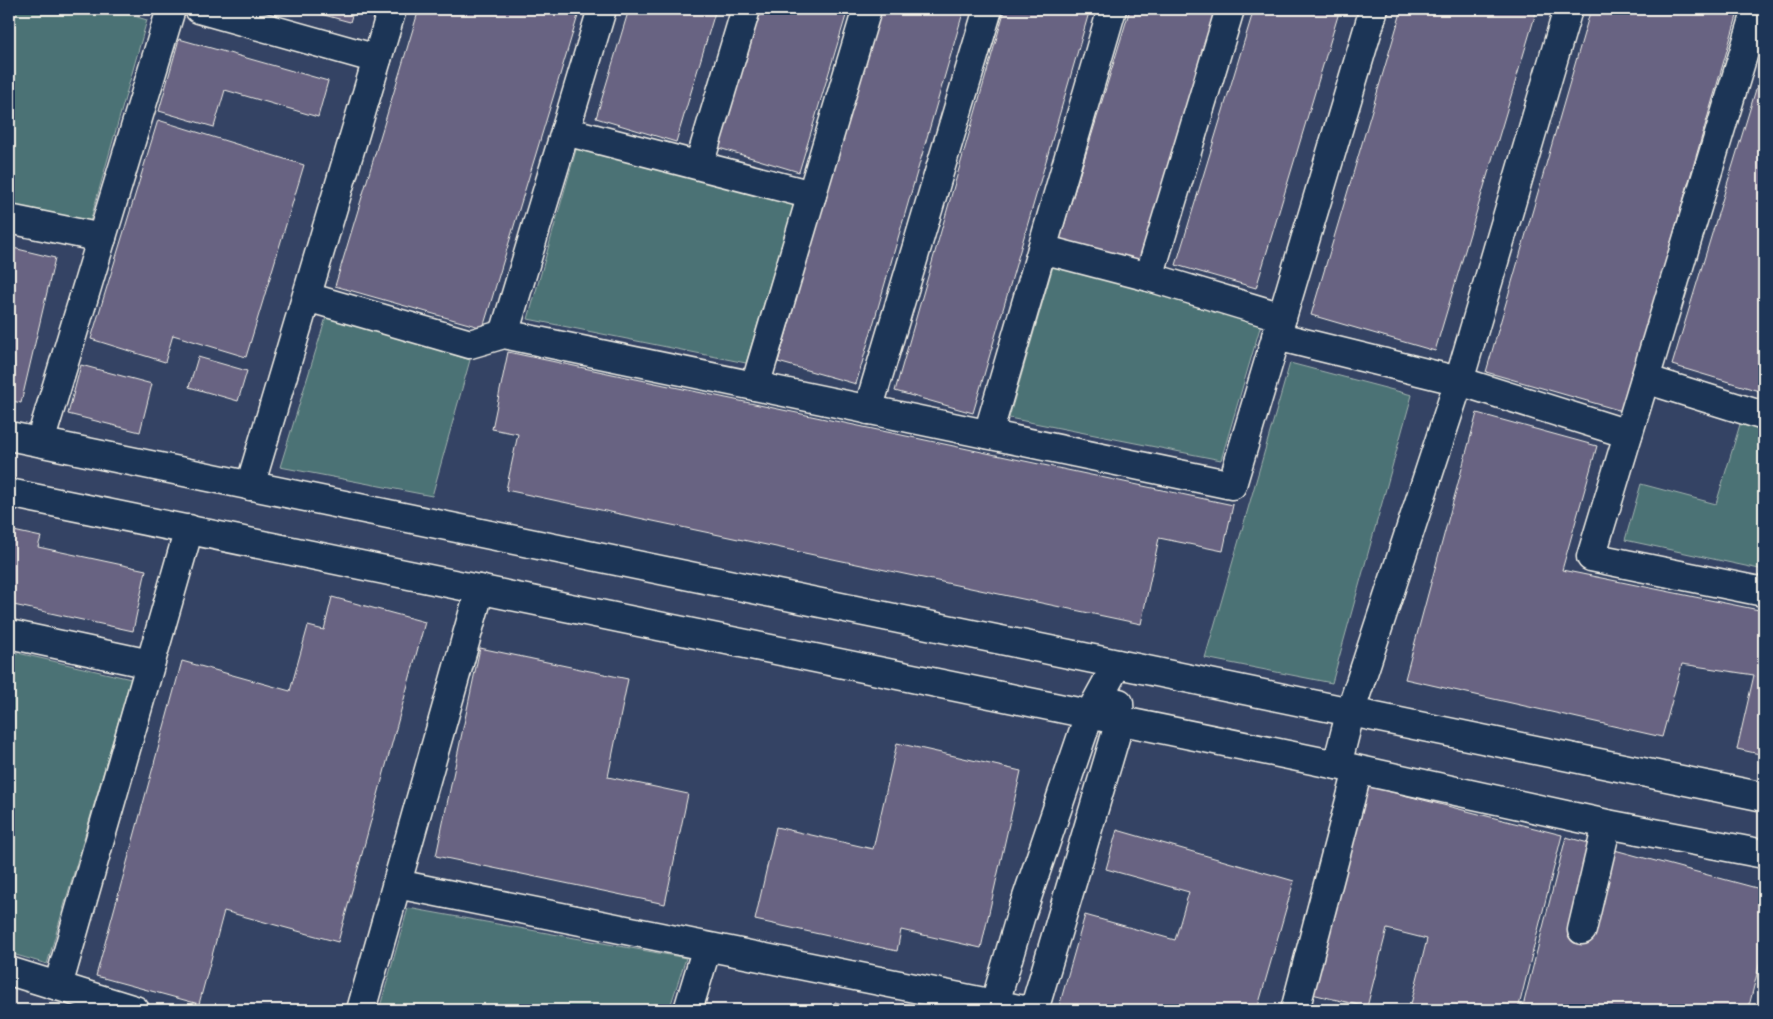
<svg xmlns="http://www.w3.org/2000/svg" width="1773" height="1019" viewBox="0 0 1773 1019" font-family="'Shantell Sans',sans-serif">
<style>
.green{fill:#4c7274;stroke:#a0b2ae}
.building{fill:#686482;stroke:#f4f1e8}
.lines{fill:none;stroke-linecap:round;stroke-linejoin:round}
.minor-casing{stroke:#f4f1e8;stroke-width:31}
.minor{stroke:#1d3557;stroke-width:28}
</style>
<rect width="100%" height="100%" fill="#344364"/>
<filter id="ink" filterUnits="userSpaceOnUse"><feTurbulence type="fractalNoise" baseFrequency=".02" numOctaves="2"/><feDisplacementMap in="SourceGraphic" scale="10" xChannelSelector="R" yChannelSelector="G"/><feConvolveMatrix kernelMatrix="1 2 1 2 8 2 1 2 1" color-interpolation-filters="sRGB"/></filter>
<g filter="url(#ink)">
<g class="green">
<path d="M9,9H111L147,20L90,222L9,206Z"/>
<path d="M578,143L795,201L746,363L528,319Z"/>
<path d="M1054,263L1262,321L1221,460L1009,418Z"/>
<path d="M327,314L470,360L432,496L280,467Z"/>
<path d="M1290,363L1412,395L1332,683L1205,658Z"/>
<path d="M1741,421L1764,428V570L1625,540L1641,484L1716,504Z"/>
<path d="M9,651L131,679L47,964L9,953Z"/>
<path d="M408,908L686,958L669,1010H379Z"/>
</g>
<g class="building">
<path d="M302,9H354L350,22Z"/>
<path d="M419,9H580L483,328L335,286Z"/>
<path d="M629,9H716L676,142L596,118Z"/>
<path d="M761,9H848L799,172L719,148Z"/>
<path d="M879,9H964L856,384L778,362Z"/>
<path d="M1005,9H1090L973,413L895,391Z"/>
<path d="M1130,9H1216L1139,263L1060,239Z"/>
<path d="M1254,9H1340L1256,288L1176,265Z"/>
<path d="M1402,9H1537L1435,351L1311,315Z"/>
<path d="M1591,9H1739L1622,411L1486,372Z"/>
<path d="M179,39L328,81L318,117L225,90L214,127L159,111Z"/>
<path d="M1764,63V372L1759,391L1672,365Z"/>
<path d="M158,120L304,165L246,357L173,335L165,362L91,339Z"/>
<path d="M9,247L55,258L21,403L9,400Z"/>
<path d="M508,352L1233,505L1223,551L1159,538L1141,624L506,490L518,434L492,429Z"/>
<path d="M198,357L247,371L238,401L189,387Z"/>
<path d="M81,365L152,384L140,432L68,414Z"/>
<path d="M1477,413L1597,446L1562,570L1764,611V755L1737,749L1754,675L1682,664L1662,737L1405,679Z"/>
<path d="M9,530L41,537L38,547L146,570L133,631L9,604Z"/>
<path d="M332,597L425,622L338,942L224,911L199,1004L96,976L182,661L290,691L308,626L324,630Z"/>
<path d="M480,648L628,679L608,777L688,794L665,904L436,856Z"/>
<path d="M897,743L1021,771L981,948L901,930L897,951L755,920L776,827L873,849Z"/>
<path d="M1364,785L1562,835L1518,1010H1420L1410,1008L1427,939L1387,929L1367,1007L1312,994Z"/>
<path d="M1117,830L1294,881L1257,1010H1058L1085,915L1175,940L1189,892L1106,869Z"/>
<path d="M1566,837L1764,890V946L1748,1010H1522Z"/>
<path d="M835,1002L865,1010H833Z"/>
</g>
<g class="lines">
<defs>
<g id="minor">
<path d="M199,9L377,59"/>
<path d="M1757,9L1591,557L1764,592"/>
<path d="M565,131L812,195"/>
<path d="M699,165L746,9"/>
<path d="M9,219L102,238"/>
<path d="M1042,249L1149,277L1282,317"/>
<path d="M1149,277L1230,9"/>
<path d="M307,297L470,344L504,334L1232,485L1374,9"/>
<path d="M504,334L602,9"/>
<path d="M1276,336L1459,381L1628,434"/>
<path d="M1645,379L1764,416"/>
<path d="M755,386L867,9"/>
<path d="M868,410L988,9"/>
<path d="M988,434L1112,9"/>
<path d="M9,436L1764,797"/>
<path d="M40,442L171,9"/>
<path d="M250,486L392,9"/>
<path d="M9,493L1337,765L1607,824L1764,854"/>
<path d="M9,634L150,664"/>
<path d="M1337,765L1351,710L1459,381L1568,9"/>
<path d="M397,884L1024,1010"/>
<path d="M1582,930L1607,824"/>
<path d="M9,971L135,1010"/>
<path d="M58,986L189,529"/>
<path d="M361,1010L480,589"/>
<path d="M688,1010L707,947"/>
<path d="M993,1010L1020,918L1089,715L1117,664"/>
<path d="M1034,1010L1120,721L1119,703"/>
<path d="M1295,1010L1358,770"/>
</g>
</defs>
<use href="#minor" class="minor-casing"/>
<use href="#minor" class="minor"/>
</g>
</g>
<rect width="1773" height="1019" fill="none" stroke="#1d3557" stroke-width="30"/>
<rect x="15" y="15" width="1743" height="989" fill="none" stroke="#f4f1e8" stroke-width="2" filter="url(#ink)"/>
</svg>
